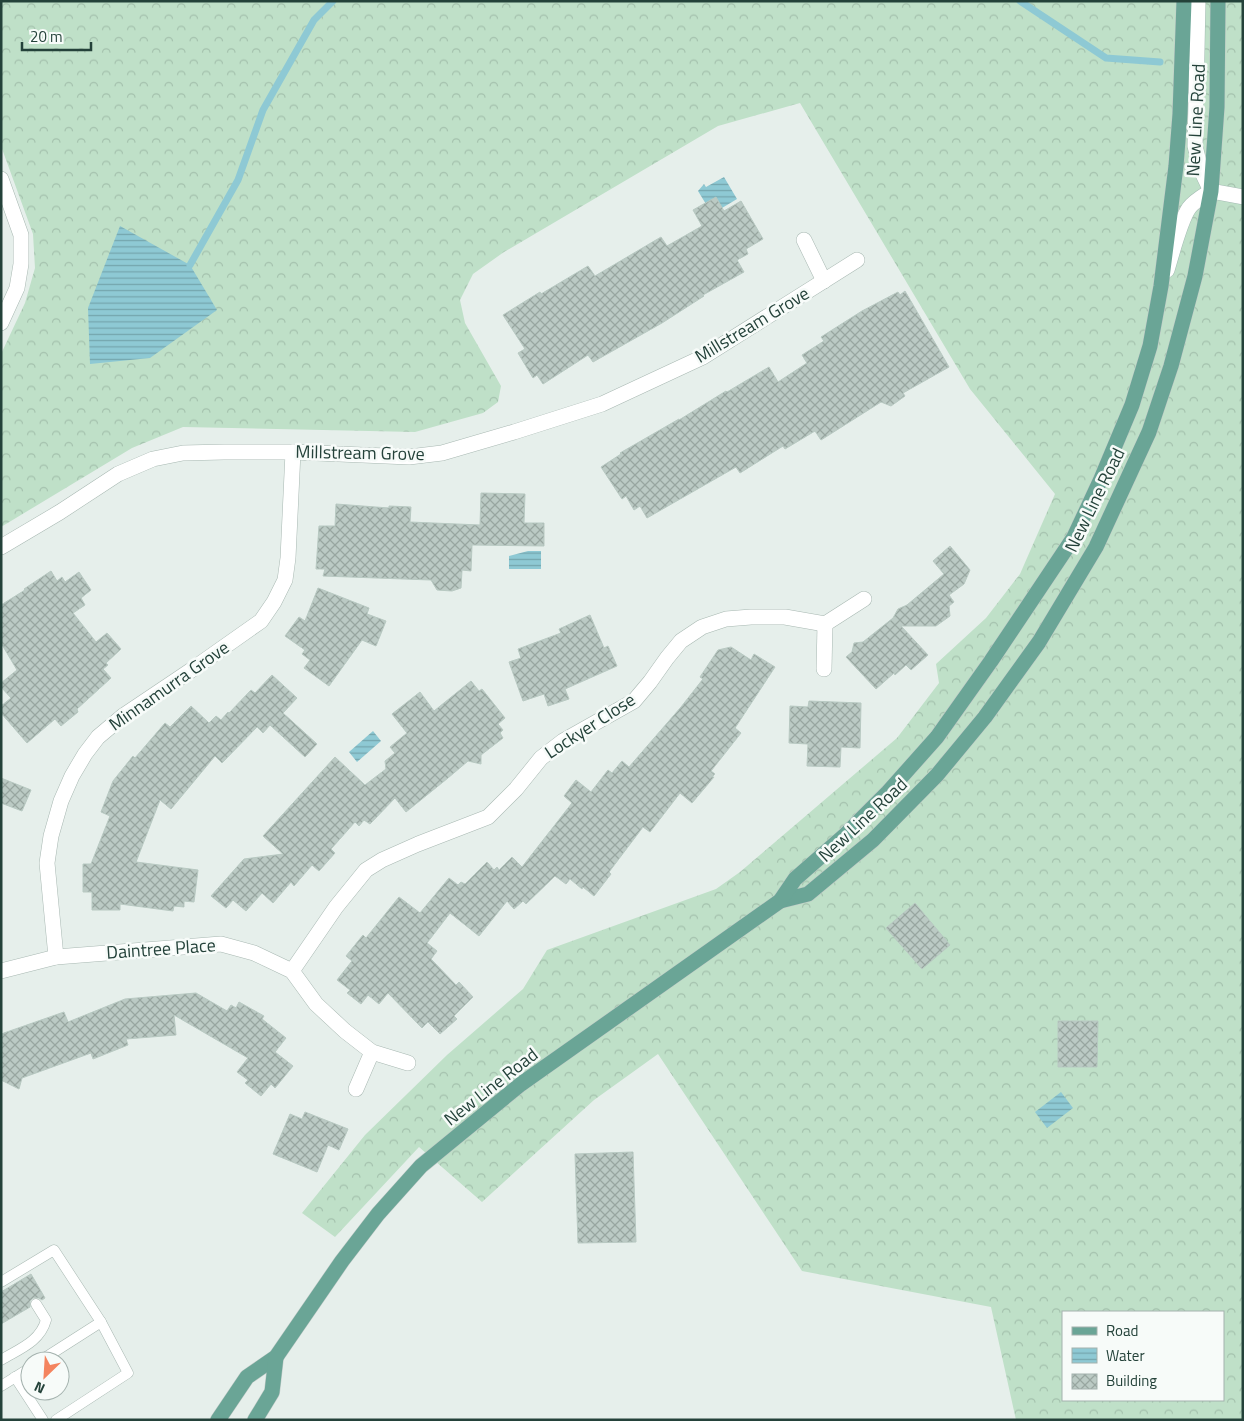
<svg xmlns="http://www.w3.org/2000/svg" width="1244" height="1421" viewBox="0 0 1244 1421" font-family="'Titillium Web',sans-serif">
<style>
.forest{fill:url(#forest-crowns);fill-rule:evenodd}
.water{fill:url(#water-rules)}
.lines{fill:none;stroke-linecap:round;stroke-linejoin:round}
.stream{stroke:#8ec9d4;stroke-width:7}
.building{fill:url(#building-cross-hatch);stroke:#b8c9c2}
.lane-casing{stroke:#a8b8b2;stroke-width:11}
.street-casing{stroke:#a8b8b2;stroke-width:16}
.secondary-casing{stroke:#a4bbb3;stroke-width:16}
.primary-casing{stroke:#c2cac8;stroke-width:16}
.lane{stroke:#fff;stroke-width:10}
.street{stroke:#fff;stroke-width:15}
.secondary{stroke:#fff;stroke-width:15}
.primary{stroke:#6aa596;stroke-width:15}
.labels{text-anchor:middle;stroke-width:5;stroke-linejoin:round;paint-order:stroke}
.street-label{font-size:18px;fill:#24423a;stroke:#f7fbf9}
</style>
<defs>
<pattern id="forest-crowns" width="20" height="18" patternUnits="userSpaceOnUse" patternTransform="scale(1.25)"><rect width="20" height="18" fill="#bfe0c8"/><path d="M2 6a3 3 0 1 1 6 0M12 15a3 3 0 1 1 6 0" fill="none" stroke="#a4c1ad"/></pattern>
<pattern id="water-rules" width="6" height="5" patternUnits="userSpaceOnUse" patternTransform="scale(1.25)"><rect width="6" height="5" fill="#8ec9d4"/><path d="M0 2.5h6" fill="none" stroke="#74a5ad"/></pattern>
<pattern id="building-cross-hatch" width="8" height="8" patternUnits="userSpaceOnUse" patternTransform="scale(1.25)"><rect width="8" height="8" fill="#bbcac4"/><path d="M0 0l8 8M0 8l8-8" fill="none" stroke="#98a6a0"/></pattern>
</defs>
<rect width="100%" height="100%" fill="#e6efeb"/>
<path class="forest" d="M1,1H1243V1420H1016L991,1307L802,1271L658,1054L594,1100L482,1202L419,1147L335,1237L302,1213L365,1135L447,1055L523,989L547,950L716,889L740,872L897,738L939,683L936,664L986,618L1020,574L1055,494L970,389L800,103L718,126L504,252L473,274L460,300L465,323L501,386L498,402L483,413L415,432L183,427L132,448L1,527V354L25,303L35,268L33,234L1,146ZM1063,1312H1223V1400H1063Z"/>
<g class="water">
<path d="M724,177L737,199L712,214L698,191L704,184L706,187Z"/>
<path d="M120,226L190,265L217,310L150,358L90,364L88,308Z"/>
<path d="M528,551H541V569H509V556Z"/>
<path d="M373,731L381,741L357,762L349,752Z"/>
<path d="M1061,1092L1073,1108L1047,1128L1035,1112Z"/>
</g>
<g class="lines">
<g class="stream">
<path d="M1020,1L1106,58L1160,62"/>
<path d="M190,265L238,180L263,110L314,20L333,1"/>
</g>
</g>
<g class="building">
<path d="M716,197L724,211L741,201L763,239L746,249L748,254L737,260L744,272L703,295L704,296L662,323L593,362L588,355L543,384L537,375L533,378L518,353L525,349L503,315L540,292L541,294L588,266L595,276L661,237L667,246L702,226L693,210Z"/>
<path d="M905,291L949,367L903,393L905,396L891,406L881,402L821,440L815,431L785,449L783,446L740,473L736,467L647,518L640,506L634,510L626,496L622,499L601,467L621,454L620,453L679,419V420L726,391L727,392L769,367L778,382L807,363L802,355L824,341L821,337L862,311L898,292L900,295Z"/>
<path d="M481,493L525,494L524,523H544V546L472,545L471,571L462,570L461,588L452,591L437,590L431,580L323,576L325,569H316L319,526H335L336,504L389,508V506L411,507L410,522L480,525Z"/>
<path d="M950,546L970,570L964,584L949,595L954,602L949,606L950,616L936,626H901L928,655L911,670L906,665L895,675L894,673L876,689L846,657L852,652L854,643L863,642L893,618L898,609L907,605L944,574L933,561Z"/>
<path d="M51,571L57,581L62,577L65,582L79,572L91,590L81,598L85,605L73,613L96,642L107,633L121,649L106,663L108,665L103,669L111,678L77,709L78,712L61,726L55,719L27,743L1,713V706L11,698L1,687V683L17,670L1,643V605L25,590L24,589Z"/>
<path d="M318,588L369,608L367,614L386,621L376,646L362,640L329,686L304,668L310,660L302,654L305,650L285,636L299,617L305,621Z"/>
<path d="M590,615L604,648L608,646L617,666L565,689L569,699L548,706L544,694L523,701L509,662L521,658L518,649L561,633L559,629Z"/>
<path d="M731,647L751,660L754,654L775,667L735,728L741,733L711,771L715,774L712,777H714L692,803L680,793L650,832L643,827L609,872L611,874L594,896L583,887L582,889L570,879L566,884L555,876L526,904L523,901L514,909L507,901L479,936L450,913L427,943L437,951L431,959L456,985L459,982L473,997L454,1016L457,1019L440,1034L428,1022L422,1028L388,993L379,1004L368,995L361,1004L347,993L350,990L337,980L352,961L346,956L363,935L366,938L399,897L420,913L449,878L458,885L461,882L465,884L487,862L494,870L497,867L499,870L512,857L522,867L572,803L564,796L576,780L591,792L608,770L612,773L622,761L629,767L681,707L703,679L700,677L718,650Z"/>
<path d="M272,675L297,698L283,713L317,744L305,757L270,725L263,733L257,727L222,763L215,756L171,809L160,800L136,862L198,870L194,902L184,901V907L174,906L173,911L120,904V910H92V892H83V864H91L110,816L101,812L113,781L133,756L135,758L165,723L170,727L191,706L209,723L216,716L221,720L228,712L229,713L251,690L255,693Z"/>
<path d="M471,681L479,691L482,689L505,718L498,724L503,730L500,733L503,738L481,755V764L468,761L448,778L406,812L395,798L370,824L364,820L359,826L355,822L331,849L335,853L319,871L312,865L294,886L291,882L273,903L262,893L246,911L233,900L226,908L211,896L244,859L283,854L263,836L335,757L365,785L386,769L385,761L395,753L390,747L407,733L392,714L420,692L434,711Z"/>
<path d="M809,701L861,703L860,748L841,747L840,767L807,766L808,744L789,743L790,706L808,707Z"/>
<path d="M1,778L31,790L22,811L1,803Z"/>
<path d="M915,903L950,945L922,969L886,928Z"/>
<path d="M196,993L227,1011L231,1005L236,1008L239,1002L264,1016L262,1019L286,1038L275,1052L293,1066L275,1088L271,1084L261,1096L245,1083L248,1080L237,1072L248,1058L174,1015L176,1035L126,1039L128,1045L93,1059L91,1053L22,1078L19,1089L1,1080V1034L64,1012L68,1022L125,999Z"/>
<path d="M1058,1021H1098L1097,1067H1058Z"/>
<path d="M305,1112L348,1129L339,1150L328,1145L317,1172L273,1154L290,1114L302,1119Z"/>
<path d="M633,1152L636,1242L578,1243L575,1154Z"/>
<path d="M31,1274L45,1298L42,1300L39,1298H33L30,1301V1307L1,1324V1292Z"/>
</g>
<g class="lines">
<defs>
<g id="lane">
<path d="M1,1282L54,1250L101,1322"/>
<path d="M1,1360C19,1349 40,1342 46,1320L36,1304"/>
<path d="M40,1361L101,1322L128,1373L56,1420"/>
<path d="M15,1377L43,1420"/>
<path d="M1,1386L30,1368"/>
</g>
<g id="street">
<path d="M1,179L21,235V264L17,288L1,323"/>
<path d="M804,240L824,281"/>
<path d="M1,547L60,512L118,474L153,459L183,453L224,452H293L409,457L442,453L514,432L602,404L703,357L857,260"/>
<path d="M824,669L825,624"/>
<path d="M56,957L47,863L51,836L61,801L72,776L85,754L98,737L123,716L190,671L261,621L274,602L285,580L288,558L293,452"/>
<path d="M1,971L56,957L221,944L254,953L292,971L316,1004L345,1031L372,1052L408,1063"/>
<path d="M292,971L336,907L366,870L382,860L418,844L488,817L516,789L541,758L563,741L634,701L650,682L667,658L681,641L702,627L726,619L751,617H785L825,624L864,599"/>
<path d="M356,1089L372,1052"/>
</g>
<g id="secondary">
<path d="M1198,1L1195,146L1201,170L1211,191"/>
<path d="M1211,191L1243,197"/>
<path d="M1167,270C1172,254 1180,221 1189,208C1194,201 1203,196 1211,191"/>
</g>
<g id="primary">
<path d="M780,901L808,894L873,840L937,775L985,717L1039,642L1096,547L1149,432L1171,366L1195,276L1211,191L1217,107L1218,1"/>
<path d="M218,1420L247,1377L276,1357L342,1261L378,1214L421,1166L521,1084L780,901L795,879L844,836L888,792L937,737L991,661L1074,537L1101,479L1132,405L1150,346L1161,286L1176,166L1180,114L1184,1"/>
<path d="M255,1420L272,1392L276,1357"/>
</g>
</defs>
<use href="#lane" class="lane-casing"/>
<use href="#street" class="street-casing"/>
<use href="#secondary" class="secondary-casing"/>
<use href="#primary" class="primary-casing"/>
<use href="#lane" class="lane"/>
<use href="#street" class="street"/>
<use href="#secondary" class="secondary"/>
<use href="#primary" class="primary"/>
</g>
<g class="labels">
<g class="street-label">
<text transform="translate(1196 120) rotate(-87)" y="6">New Line Road</text>
<text transform="translate(752 325) rotate(-31)" y="6">Millstream Grove</text>
<text transform="translate(360 453) rotate(1)" y="6">Millstream Grove</text>
<text transform="translate(1095 500) rotate(-64)" y="6">New Line Road</text>
<text transform="translate(169 686) rotate(-35)" y="6">Minnamurra Grove</text>
<text transform="translate(590 726) rotate(-33)" y="6">Lockyer Close</text>
<text transform="translate(863 820) rotate(-43)" y="6">New Line Road</text>
<text transform="translate(161 949) rotate(-4)" y="6">Daintree Place</text>
<text transform="translate(491 1087) rotate(-38)" y="6">New Line Road</text>
</g>
</g>
<rect width="1244" height="1421" fill="none" stroke="#24423a" stroke-width="5"/>
<rect x="1062" y="1311" width="162" height="90" fill="#f7fbf9" stroke="#a3b1ad"/>
<rect x="1072" y="1327" width="25" height="8" fill="#6aa596" stroke="#a3b1ad"/>
<text x="1106" y="1336" font-size="15" fill="#24423a">Road</text>
<rect x="1072" y="1348" width="25" height="15" fill="url(#water-rules)" stroke="#a3b1ad"/>
<text x="1106" y="1361" font-size="15" fill="#24423a">Water</text>
<rect x="1072" y="1374" width="25" height="15" fill="url(#building-cross-hatch)" stroke="#a3b1ad"/>
<text x="1106" y="1386" font-size="15" fill="#24423a">Building</text>
<g transform="translate(45 1376) rotate(205)"><circle r="24" fill="#f7fbf9" stroke="#a3b1ad"/>
<path d="M0-4L9 19L0 12L-9 19Z" fill="#f4845f"/>
<text y="-8" font-size="14" font-weight="bold" text-anchor="middle" fill="#24423a">N</text>
</g>
<path d="M22 42v8h69v-8" fill="none" stroke="#24423a" stroke-width="2.5"/>
<text x="30" y="42" font-size="15" fill="#24423a" stroke="#f7fbf9" stroke-width="4" paint-order="stroke">20 m</text>
</svg>
